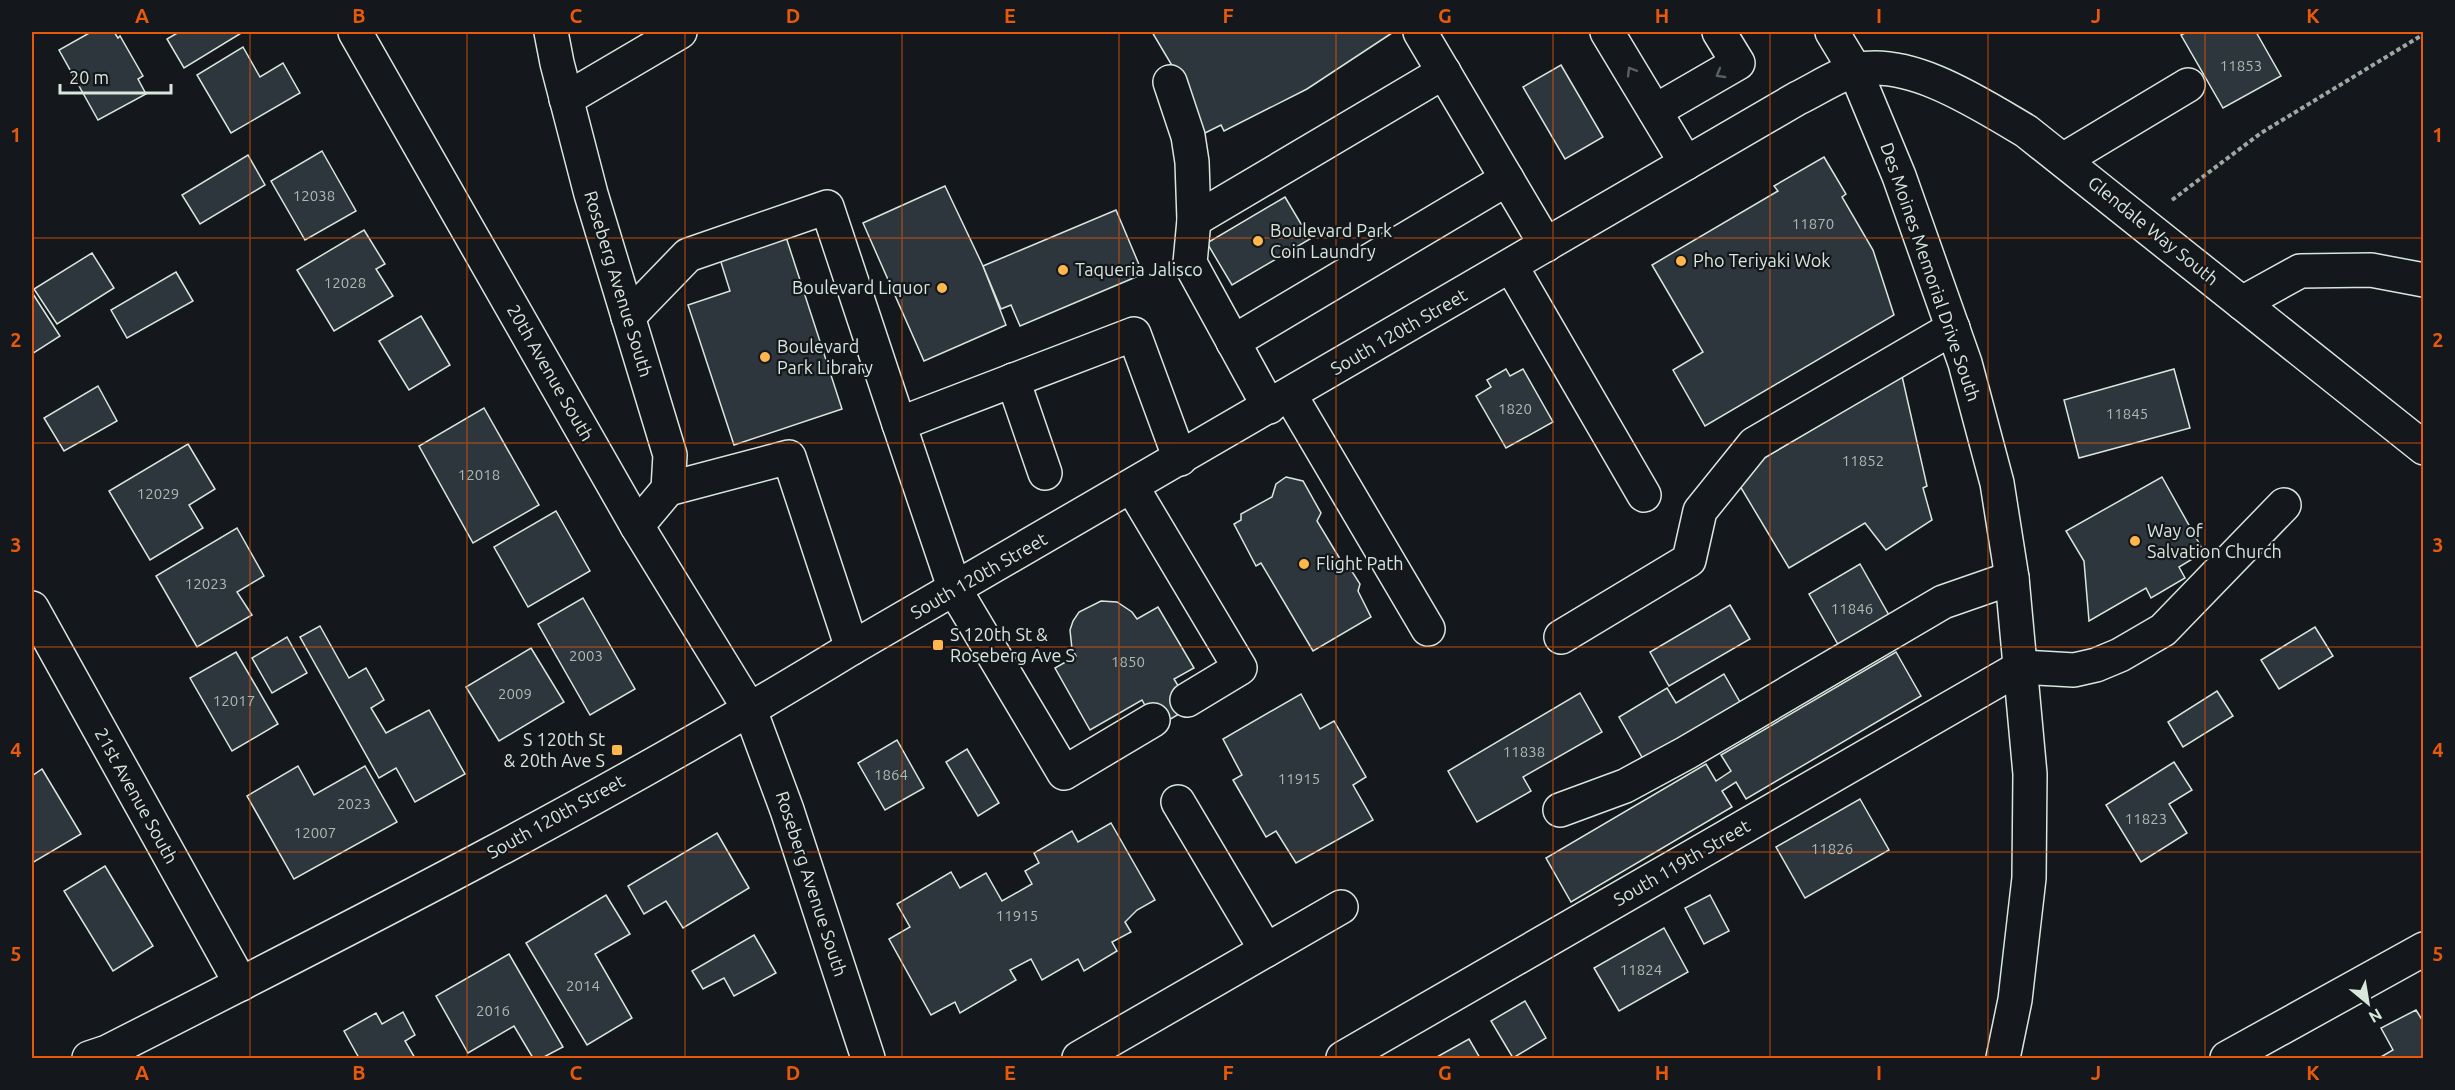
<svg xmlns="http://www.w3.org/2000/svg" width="2455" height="1090" viewBox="0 0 2455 1090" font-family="Ubuntu,sans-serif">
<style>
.building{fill:#2c363c;stroke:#d8e6dc;stroke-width:1.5}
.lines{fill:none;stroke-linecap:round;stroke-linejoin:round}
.minor-casing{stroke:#d8e6dc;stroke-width:36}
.major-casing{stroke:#d8e6dc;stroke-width:36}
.path{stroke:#9da8a2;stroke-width:4;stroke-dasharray:4.5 3;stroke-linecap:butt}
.minor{stroke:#14181c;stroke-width:33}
.major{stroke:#14181c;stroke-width:33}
.oneway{stroke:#59605f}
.grid{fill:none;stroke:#e8590c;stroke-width:1.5;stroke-opacity:0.55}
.poi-dot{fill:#ffb74d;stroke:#14181c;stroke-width:2}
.labels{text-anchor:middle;stroke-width:4.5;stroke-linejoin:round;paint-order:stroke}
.number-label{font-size:15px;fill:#adbab4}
.poi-label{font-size:18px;fill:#d8e6dc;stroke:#14181c;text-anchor:start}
.street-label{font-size:18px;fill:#d8e6dc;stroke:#14181c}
.neatline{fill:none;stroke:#e8590c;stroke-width:2}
.grid-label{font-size:20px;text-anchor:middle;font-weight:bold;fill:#e8590c}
</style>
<rect width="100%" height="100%" fill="#14181c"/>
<g class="building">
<path d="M91,32H114L118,38L120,36L143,76L138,79L146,94L98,120L59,50Z"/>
<path d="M179,32H243L184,68L167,39Z"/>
<path d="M1152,32H1392V33L1307,89L1224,131L1221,125L1205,133L1182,91L1186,89Z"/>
<path d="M2187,32H2256L2281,76L2223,108L2181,35Z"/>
<path d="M243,47L260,77L283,63L300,93L231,133L197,75Z"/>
<path d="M1561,65L1603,137L1565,159L1523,87Z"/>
<path d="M322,151L356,211L305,240L271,181Z"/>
<path d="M248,155L265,185L200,224L182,195Z"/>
<path d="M1824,157L1846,194L1842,197L1873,250L1894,315L1705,426L1673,370L1703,352L1652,265L1778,191L1774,186Z"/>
<path d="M945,186L983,266L1006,325L924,361L863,223Z"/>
<path d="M1285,197L1310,239L1232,285L1207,243Z"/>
<path d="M1116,210L1143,274L1020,326L1011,305L1001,309L983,266Z"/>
<path d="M364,230L385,264L376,269L393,296L334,331L297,270Z"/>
<path d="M786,237L842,409L734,445L688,305L730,291L720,259Z"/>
<path d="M92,253L114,288L57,324L34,289Z"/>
<path d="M176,272L193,301L127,338L111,310Z"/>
<path d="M33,294L60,336L32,354V295Z"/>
<path d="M421,316L450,365L409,390L379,341Z"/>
<path d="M1506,369L1510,376L1523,369L1553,422L1506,448L1476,396L1491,387L1487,380Z"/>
<path d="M2174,369L2190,428L2079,458L2064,400Z"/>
<path d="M1902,376L1927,486L1923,488L1932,520L1886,550L1865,523L1789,568L1734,476Z"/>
<path d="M98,386L117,421L64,451L44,418Z"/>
<path d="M484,408L539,505L473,543L419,446Z"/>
<path d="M188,444L215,489L189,505L203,528L150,560L109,491Z"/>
<path d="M1286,477L1303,481L1321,513L1317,521L1340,559L1348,565L1360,584L1358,591L1371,617L1313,651L1261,563L1256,566L1234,524L1241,520V514L1272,497L1276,484Z"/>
<path d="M2162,477L2204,552L2179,567L2185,578L2151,598L2146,588L2089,621L2084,561L2066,531Z"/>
<path d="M556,511L590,571L528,607L494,547Z"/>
<path d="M237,528L264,576L237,592L252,615L197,647L156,576Z"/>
<path d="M1860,564L1894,624L1843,653L1809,594Z"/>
<path d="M583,598L635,689L590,715L538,624Z"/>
<path d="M1101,601L1117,602L1132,612L1137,619L1158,607L1194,668L1174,679L1191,707L1157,727L1142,700L1090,730L1055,668L1076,656L1072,649L1070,630L1073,621L1079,612Z"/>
<path d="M1730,605L1750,639L1669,686L1650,652Z"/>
<path d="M320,626L349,678L366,668L384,700L371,708L386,733L429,710L465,774L415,802L396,768L379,778L300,637Z"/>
<path d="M2315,627L2333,656L2279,689L2261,660Z"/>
<path d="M287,637L307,673L272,693L252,658Z"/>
<path d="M531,648L564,702L499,741L466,687Z"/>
<path d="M236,652L278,724L232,751L190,678Z"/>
<path d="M1896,652L1921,696L1746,799L1736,782L1722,791L1732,807L1571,902L1546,858L1706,764L1716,781L1731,771L1721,755Z"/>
<path d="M1724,674L1744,709L1647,766L1619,717L1667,688L1676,703Z"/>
<path d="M2217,691L2233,716L2183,747L2168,722Z"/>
<path d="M1580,693L1602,732L1523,777L1531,791L1477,822L1448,771Z"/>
<path d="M1301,694L1320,729L1334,721L1366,777L1353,785L1373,820L1296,863L1276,831L1266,837L1233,780L1242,775L1223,739Z"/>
<path d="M897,740L924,788L885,810L858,763Z"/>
<path d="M967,749L999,803L978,816L946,762Z"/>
<path d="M2174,762L2192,790L2169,804L2187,833L2141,862L2106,805Z"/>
<path d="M298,766L314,795L365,766L397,822L294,879L247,796Z"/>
<path d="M42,769L81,834L32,863V776Z"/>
<path d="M1860,799L1889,850L1805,898L1776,847Z"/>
<path d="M1111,823L1155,900L1137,910L1125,922L1131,932L1112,942L1117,951L1084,971L1078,959L1042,980L1031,959L1010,970L1016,980L960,1013L955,1002L931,1015L889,939L910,927L897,904L951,872L960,888L986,873L1002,901L1032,884L1025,871L1039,863L1034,853L1072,831L1078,842Z"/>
<path d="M717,833L749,888L683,928L666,901L644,914L628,886Z"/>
<path d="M105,866L153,946L113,971L64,891Z"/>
<path d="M606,895L630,934L595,954L632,1018L587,1045L526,943Z"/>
<path d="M1710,895L1729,931L1704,944L1685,908Z"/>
<path d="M1664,928L1688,972L1619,1011L1594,968Z"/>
<path d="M754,935L776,973L734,996L724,978L703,989L692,971Z"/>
<path d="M509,954L563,1047L542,1058H533L514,1026L468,1053L436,996Z"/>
<path d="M1525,1001L1546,1038L1513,1058L1491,1021Z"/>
<path d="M2416,1010L2424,1023V1058H2379L2393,1050L2381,1028Z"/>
<path d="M403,1012L415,1035L405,1041L415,1058H359L344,1031L376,1013L382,1024Z"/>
<path d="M1469,1039L1480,1058H1435Z"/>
</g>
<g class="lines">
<defs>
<g id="minor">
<path d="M355,32L637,526L750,710L787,810L868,1058"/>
<path d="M551,32L557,63L591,194L670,455L668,489L637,526"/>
<path d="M1420,32L1546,245"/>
<path d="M1607,32L1686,163"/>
<path d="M1170,82L1188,136L1192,162L1194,220L1190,263L1269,407"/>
<path d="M566,99L680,32"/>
<path d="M1655,111L1738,63L1719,32"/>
<path d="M2063,160L2188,85"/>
<path d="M1194,220L1444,72"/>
<path d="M1511,266L1644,495"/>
<path d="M2242,303L2300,271L2371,270L2424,280"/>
<path d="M628,317L688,255L827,207L899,424"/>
<path d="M1233,342L1507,179"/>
<path d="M1013,380L1045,473"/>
<path d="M1290,395L1428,629"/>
<path d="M1132,487L1240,668L1187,700"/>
<path d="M668,489L789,457L852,648"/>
<path d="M32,608L241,984"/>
<path d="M1561,637L1689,560L1700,511L1754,444L1953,328"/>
<path d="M1153,720L1064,773L955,590L899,424L1134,334L1180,459"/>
<path d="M1178,802L1266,950"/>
<path d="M1560,810L1625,786L1686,753L1943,602L2012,578"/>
<path d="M89,1058L107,1052C359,924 611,796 852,648L1798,98C1813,91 1841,73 1856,70C1911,58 1980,104 2026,131L2424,448"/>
<path d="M1079,1058L1341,907"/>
<path d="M1343,1058L2021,667L2074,670L2096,665L2120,655L2163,630L2284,505"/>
<path d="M2227,1058L2424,949"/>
</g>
<path id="major" d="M1832,32L1855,70L1899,176L1965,363L1997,483L2012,578L2030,774L2029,878L2015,1000L2003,1058"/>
</defs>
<use href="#minor" class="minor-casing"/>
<use href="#major" class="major-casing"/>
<path class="path" d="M2172,200L2261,133L2424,34"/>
<use href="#minor" class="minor"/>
<use href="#major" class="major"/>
</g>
<defs><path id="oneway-chevron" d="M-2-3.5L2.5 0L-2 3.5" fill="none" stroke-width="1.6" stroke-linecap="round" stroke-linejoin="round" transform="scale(1.5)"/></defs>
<g class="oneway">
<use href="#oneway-chevron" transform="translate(1631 71) rotate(-121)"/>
<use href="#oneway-chevron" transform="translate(1720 74) rotate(150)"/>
</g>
<path class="grid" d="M250,32V1058M467,32V1058M685,32V1058M902,32V1058M1119,32V1058M1336,32V1058M1553,32V1058M1770,32V1058M1988,32V1058M2205,32V1058M32,238H2424M32,443H2424M32,647H2424M32,852H2424"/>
<g class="poi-dot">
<circle cx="1258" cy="241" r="6"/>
<circle cx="1681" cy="261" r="6"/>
<circle cx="1063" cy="270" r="6"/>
<circle cx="942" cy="288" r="6"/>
<circle cx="765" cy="357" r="6"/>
<circle cx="2135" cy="541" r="6"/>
<circle cx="1304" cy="564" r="6"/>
<rect x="932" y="639" width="12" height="12" rx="3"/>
<rect x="611" y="744" width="12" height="12" rx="3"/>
</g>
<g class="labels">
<g class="number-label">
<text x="2241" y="71">11853</text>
<text x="314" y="201">12038</text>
<text x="1813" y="229">11870</text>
<text x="345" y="288">12028</text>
<text x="1515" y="414">1820</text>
<text x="2127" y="419">11845</text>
<text x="1863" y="466">11852</text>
<text x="479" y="480">12018</text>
<text x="158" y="499">12029</text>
<text x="206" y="589">12023</text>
<text x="1852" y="614">11846</text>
<text x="586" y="661">2003</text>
<text x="1128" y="667">1850</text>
<text x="515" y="699">2009</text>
<text x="234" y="706">12017</text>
<text x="1524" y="757">11838</text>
<text x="891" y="780">1864</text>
<text x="1299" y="784">11915</text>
<text x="354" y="809">2023</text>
<text x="2146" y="824">11823</text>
<text x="315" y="838">12007</text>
<text x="1832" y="854">11826</text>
<text x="1017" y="921">11915</text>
<text x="1641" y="975">11824</text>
<text x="583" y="991">2014</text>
<text x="493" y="1016">2016</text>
</g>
<g class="poi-label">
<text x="1270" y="237">Boulevard Park<tspan x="1270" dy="21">Coin Laundry</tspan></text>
<text x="1693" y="267">Pho Teriyaki Wok</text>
<text x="1075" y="276">Taqueria Jalisco</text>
<text x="930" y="294" text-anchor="end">Boulevard Liquor</text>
<text x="777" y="353">Boulevard<tspan x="777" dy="21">Park Library</tspan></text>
<text x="2147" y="537">Way of<tspan x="2147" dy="21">Salvation Church</tspan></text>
<text x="1316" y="570">Flight Path</text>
<text x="950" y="641">S 120th St &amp;<tspan x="950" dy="21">Roseberg Ave S</tspan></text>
<text x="605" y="746" text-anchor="end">S 120th St<tspan x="605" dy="21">&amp; 20th Ave S</tspan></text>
</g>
<g class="street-label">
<text transform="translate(2153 231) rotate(39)" y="6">Glendale Way South</text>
<text transform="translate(1930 272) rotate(71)" y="6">Des Moines Memorial Drive South</text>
<text transform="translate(618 284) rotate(73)" y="6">Roseberg Avenue South</text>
<text transform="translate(1399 332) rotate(-30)" y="6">South 120th Street</text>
<text transform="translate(550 373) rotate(60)" y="6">20th Avenue South</text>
<text transform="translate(979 576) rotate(-30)" y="6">South 120th Street</text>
<text transform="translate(136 796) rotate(61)" y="6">21st Avenue South</text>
<text transform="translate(556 817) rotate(-29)" y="6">South 120th Street</text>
<text transform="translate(1682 863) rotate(-30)" y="6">South 119th Street</text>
<text transform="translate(811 884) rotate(72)" y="6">Roseberg Avenue South</text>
</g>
</g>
<rect width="2455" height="1090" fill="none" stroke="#14181c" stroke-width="66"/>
<g transform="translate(2368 1003) rotate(150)" stroke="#14181c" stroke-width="4.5" paint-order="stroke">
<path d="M0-4.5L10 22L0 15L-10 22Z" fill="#d8e6dc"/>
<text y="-9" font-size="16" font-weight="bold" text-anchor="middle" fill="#d8e6dc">N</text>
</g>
<path d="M60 84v9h111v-9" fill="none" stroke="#d8e6dc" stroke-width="3"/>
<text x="69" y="84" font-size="18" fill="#d8e6dc" stroke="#14181c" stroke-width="4.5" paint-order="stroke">20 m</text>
<rect x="33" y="33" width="2389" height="1024" class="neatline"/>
<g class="grid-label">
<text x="142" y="23">A</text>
<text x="359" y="23">B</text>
<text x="576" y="23">C</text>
<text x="793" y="23">D</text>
<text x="1010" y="23">E</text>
<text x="1228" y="23">F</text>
<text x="1445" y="23">G</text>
<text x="1662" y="23">H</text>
<text x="1879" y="23">I</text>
<text x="2096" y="23">J</text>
<text x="2313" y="23">K</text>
<text x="16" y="142">1</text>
<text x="2438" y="142">1</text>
<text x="16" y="347">2</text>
<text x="2438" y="347">2</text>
<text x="16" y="552">3</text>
<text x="2438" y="552">3</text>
<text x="16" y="757">4</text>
<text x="2438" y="757">4</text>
<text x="16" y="961">5</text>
<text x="2438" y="961">5</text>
<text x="142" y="1080">A</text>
<text x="359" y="1080">B</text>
<text x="576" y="1080">C</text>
<text x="793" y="1080">D</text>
<text x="1010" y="1080">E</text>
<text x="1228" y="1080">F</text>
<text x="1445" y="1080">G</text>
<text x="1662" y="1080">H</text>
<text x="1879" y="1080">I</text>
<text x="2096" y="1080">J</text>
<text x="2313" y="1080">K</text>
</g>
</svg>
